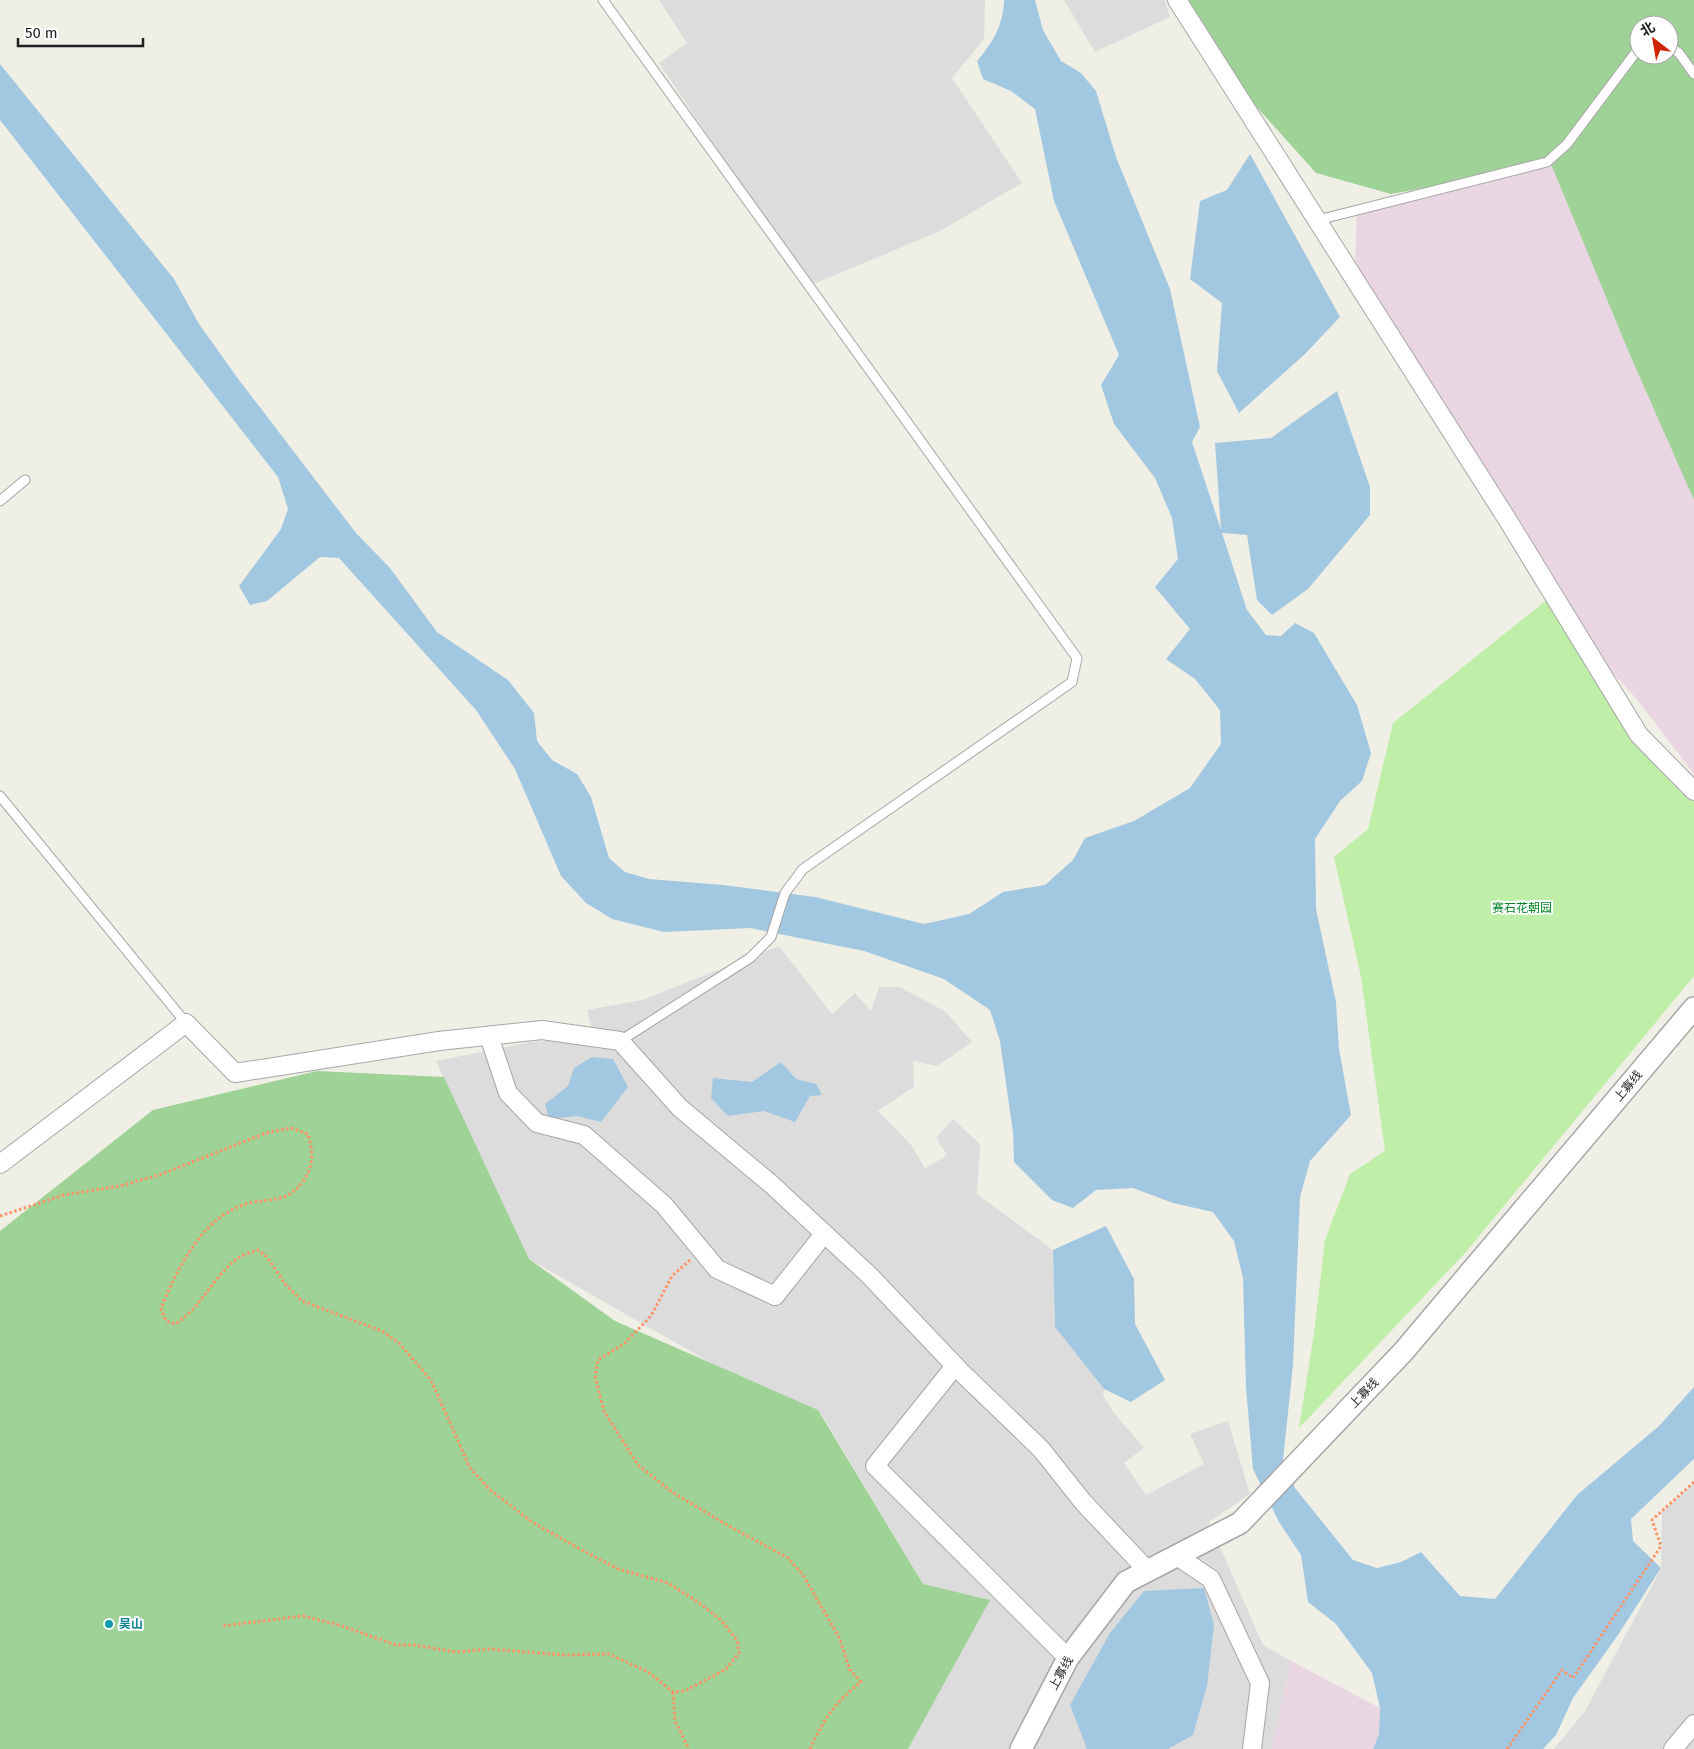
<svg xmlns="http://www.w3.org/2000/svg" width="1694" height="1749" viewBox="0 0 1694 1749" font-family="'Fira Sans','Noto Sans SC',sans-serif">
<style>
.residential{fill:#dddcdc}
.industrial{fill:#ead6e3}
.grass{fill:#beeea8}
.forest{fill:#9ed297;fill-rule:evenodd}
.water{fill:#a2c8e1}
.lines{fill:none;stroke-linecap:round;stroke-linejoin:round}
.service-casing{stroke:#a6a6a6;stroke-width:11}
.minor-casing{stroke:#a6a6a6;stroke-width:20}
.tertiary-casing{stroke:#a6a6a6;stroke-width:24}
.path{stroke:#ff9267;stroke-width:3;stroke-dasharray:2.5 2.5;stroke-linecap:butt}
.service{stroke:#fff;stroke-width:9}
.minor{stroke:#fff;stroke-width:18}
.tertiary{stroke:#fff;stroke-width:21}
.culture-dot{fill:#0f9aa8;stroke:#fff;stroke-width:2}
.labels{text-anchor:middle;stroke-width:4;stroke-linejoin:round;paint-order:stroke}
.park-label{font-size:12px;fill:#058526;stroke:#fff}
.street-label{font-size:12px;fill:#1f1f1f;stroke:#fff}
.culture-label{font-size:12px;font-weight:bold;fill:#0d838f;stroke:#fff;text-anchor:start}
</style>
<rect width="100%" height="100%" fill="#f0efe5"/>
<g class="residential">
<path d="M659,0H985L984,39L952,78L1022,183L940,231L809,286L659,63L687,43Z"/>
<path d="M1064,0H1165L1170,17L1095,52Z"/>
<path d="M779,946L832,1014L855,993L871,1011L879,987H900L946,1012L972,1042L937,1066L913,1061L914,1087L878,1111L912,1146L925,1169L947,1155L936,1138L953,1119L980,1144L977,1194L1053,1250L1055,1327L1104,1389L1103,1395L1114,1413L1144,1448L1124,1463L1146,1495L1204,1464L1190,1434L1228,1421L1250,1494L1209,1522L1263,1645L1291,1661L1272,1749H908L989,1600L923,1584L822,1415L713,1364L529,1259L436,1061L531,1042L594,1038L587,1010L642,1000Z"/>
<path d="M1694,1483V1749H1554L1585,1711L1661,1569L1662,1512Z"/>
</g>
<g class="industrial">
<path d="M1590,123L1694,438V774L1636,698L1595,654L1544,562L1355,265L1357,208L1551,164Z"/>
<path d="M1291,1661L1380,1708L1379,1734L1373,1749H1272Z"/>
</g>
<path class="grass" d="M1548,599L1694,796V976L1465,1253L1299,1428L1314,1333L1325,1240L1350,1174L1385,1151L1361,977L1334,857L1368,829L1393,723Z"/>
<g class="forest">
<path d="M1186,0H1694V500L1630,355L1551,164L1391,194L1316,173L1210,55ZM1639,25H1669V55H1639Z"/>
<path d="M317,1071L444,1077L529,1259L615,1321L818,1410L923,1584L990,1600L908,1749H0V1231L153,1110Z"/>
</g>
<g class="water">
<path d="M1004,0H1035L1043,30L1061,61L1081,73L1096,91L1116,157L1170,289L1200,427L1192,442L1221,530L1215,443L1271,438L1337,391L1370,487V515L1308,589L1272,615L1257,600L1247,535L1222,533L1247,610L1266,635L1281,636L1295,623L1314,633L1357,705L1371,753L1362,781L1340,801L1315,839L1316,909L1336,1002L1339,1049L1351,1115L1310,1161L1300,1197L1293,1365L1283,1460L1295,1488L1353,1560L1377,1568L1401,1562L1421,1552L1460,1596L1495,1599L1577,1495L1659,1426L1694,1387V1459L1631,1519L1633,1541L1661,1568L1618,1635L1573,1698L1556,1735L1543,1749H1373L1379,1734L1380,1708L1372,1673L1336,1624L1308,1602L1301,1555L1279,1522L1253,1469L1246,1387L1243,1278L1234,1241L1213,1212L1173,1203L1133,1188L1096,1190L1073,1208L1052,1200L1014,1162L1013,1132L1000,1041L990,1010L944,979L864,951L750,928L664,932L612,919L586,903L561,876L515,769L476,710L339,558L320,557L267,601L250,605L239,586L281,529L288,509L278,477L0,120V64L174,279L199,324L239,380L356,533L390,568L437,632L508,680L534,713L537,741L552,760L577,774L591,797L609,858L625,872L649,879L723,885L815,897L924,924L969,914L1003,892L1045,885L1073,860L1085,838L1134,821L1190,788L1221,744L1220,710L1195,679L1166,659L1190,629L1155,587L1178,559L1172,518L1155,478L1114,424L1101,385L1119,355L1054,201L1035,109L1011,91L983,79L977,61C993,42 1003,26 1004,0Z"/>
<path d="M1250,154L1340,317L1304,355L1239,413L1217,371L1222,303L1190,279L1200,201L1227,190Z"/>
<path d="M592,1057L613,1059L628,1087L601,1122L577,1116L549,1119L545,1104L568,1086L574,1068Z"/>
<path d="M781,1062L796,1079L816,1084L822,1095L810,1096L795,1122L764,1111L728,1116L711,1098L713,1078L752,1082Z"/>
<path d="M1106,1226L1134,1279L1135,1324L1165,1380L1131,1402L1104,1389L1055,1327L1053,1250Z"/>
<path d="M1204,1588L1214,1625L1207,1686L1193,1735L1168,1749H1087L1070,1705L1110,1633L1144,1591Z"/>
</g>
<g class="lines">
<defs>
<g id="service">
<path d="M603,0L1077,658L1072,682L803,869L785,893L771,937L750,958L620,1041"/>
<path d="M1669,46L1679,53L1694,74"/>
<path d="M1318,220L1547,162L1567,144L1639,48"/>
<path d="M0,501L25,480"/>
<path d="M0,796L186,1023"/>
</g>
<g id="minor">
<path d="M1177,0L1507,519L1639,735L1694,791"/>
<path d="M489,1036L508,1093L537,1123L584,1135L664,1205L717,1269L775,1296L824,1234"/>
<path d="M0,1164L186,1023L235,1073L439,1041L542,1030L620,1041L680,1108L771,1184L869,1275L961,1372L1041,1449L1083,1502L1148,1571"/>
<path d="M955,1366L875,1466L1068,1658"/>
<path d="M1177,1556L1211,1579L1260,1683L1252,1749"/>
<path d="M1673,1749L1694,1724"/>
</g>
<path id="tertiary" d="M1021,1749L1068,1658L1126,1582L1240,1523L1403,1352L1694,1008"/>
</defs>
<use href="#service" class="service-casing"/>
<use href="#minor" class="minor-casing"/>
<use href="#tertiary" class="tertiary-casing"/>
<g class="path">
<path d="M0,1216L64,1195L120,1186L162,1174L266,1133L291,1128L308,1134C313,1151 314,1166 303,1181C288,1203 272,1198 249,1203C238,1206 227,1212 218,1219C194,1237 171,1281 161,1309L166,1321L175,1324C202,1308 213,1275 240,1257C245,1254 252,1252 258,1250L267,1257L286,1285L302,1301L382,1331L399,1343L431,1380L470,1468L489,1489L532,1522L582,1550L618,1569L668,1583L695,1600L720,1619L737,1640L739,1653L726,1669L685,1691L673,1692L648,1672L609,1654L564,1655L489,1649L456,1652L414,1645H396L339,1625L303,1616L222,1626"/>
<path d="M690,1260L672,1276L651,1316L624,1344L598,1360L595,1376L604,1411L638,1465L672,1492L727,1525L788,1558L803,1575L839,1637L850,1670L861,1682C834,1703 824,1719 810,1749"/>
<path d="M673,1692L675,1721L689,1749"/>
<path d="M1507,1749L1562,1670L1573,1678L1661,1546L1652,1520L1694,1482"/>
</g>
<use href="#service" class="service"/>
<use href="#minor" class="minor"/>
<use href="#tertiary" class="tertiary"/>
</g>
<circle class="culture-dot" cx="109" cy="1624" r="5"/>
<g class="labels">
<g class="park-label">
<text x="1522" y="912">赛石花朝园</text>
</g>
<g class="street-label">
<text transform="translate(1628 1086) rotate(-50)" y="4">上寡线</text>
<text transform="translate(1364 1393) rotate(-46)" y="4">上寡线</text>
<text transform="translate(1061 1673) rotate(-61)" y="4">上寡线</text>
</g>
<g class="culture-label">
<text x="119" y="1628">吴山</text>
</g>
</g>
<g transform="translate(1654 40) rotate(329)"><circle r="24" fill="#ffffff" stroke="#a5a5a5"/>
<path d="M0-4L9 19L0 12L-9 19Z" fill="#ce2500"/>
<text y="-8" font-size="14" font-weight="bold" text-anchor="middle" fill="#1f1f1f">北</text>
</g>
<path d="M18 38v8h125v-8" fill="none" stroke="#1f1f1f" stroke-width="2.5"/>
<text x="25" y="38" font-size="15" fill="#1f1f1f" stroke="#ffffff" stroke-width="4" paint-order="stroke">50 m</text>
</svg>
